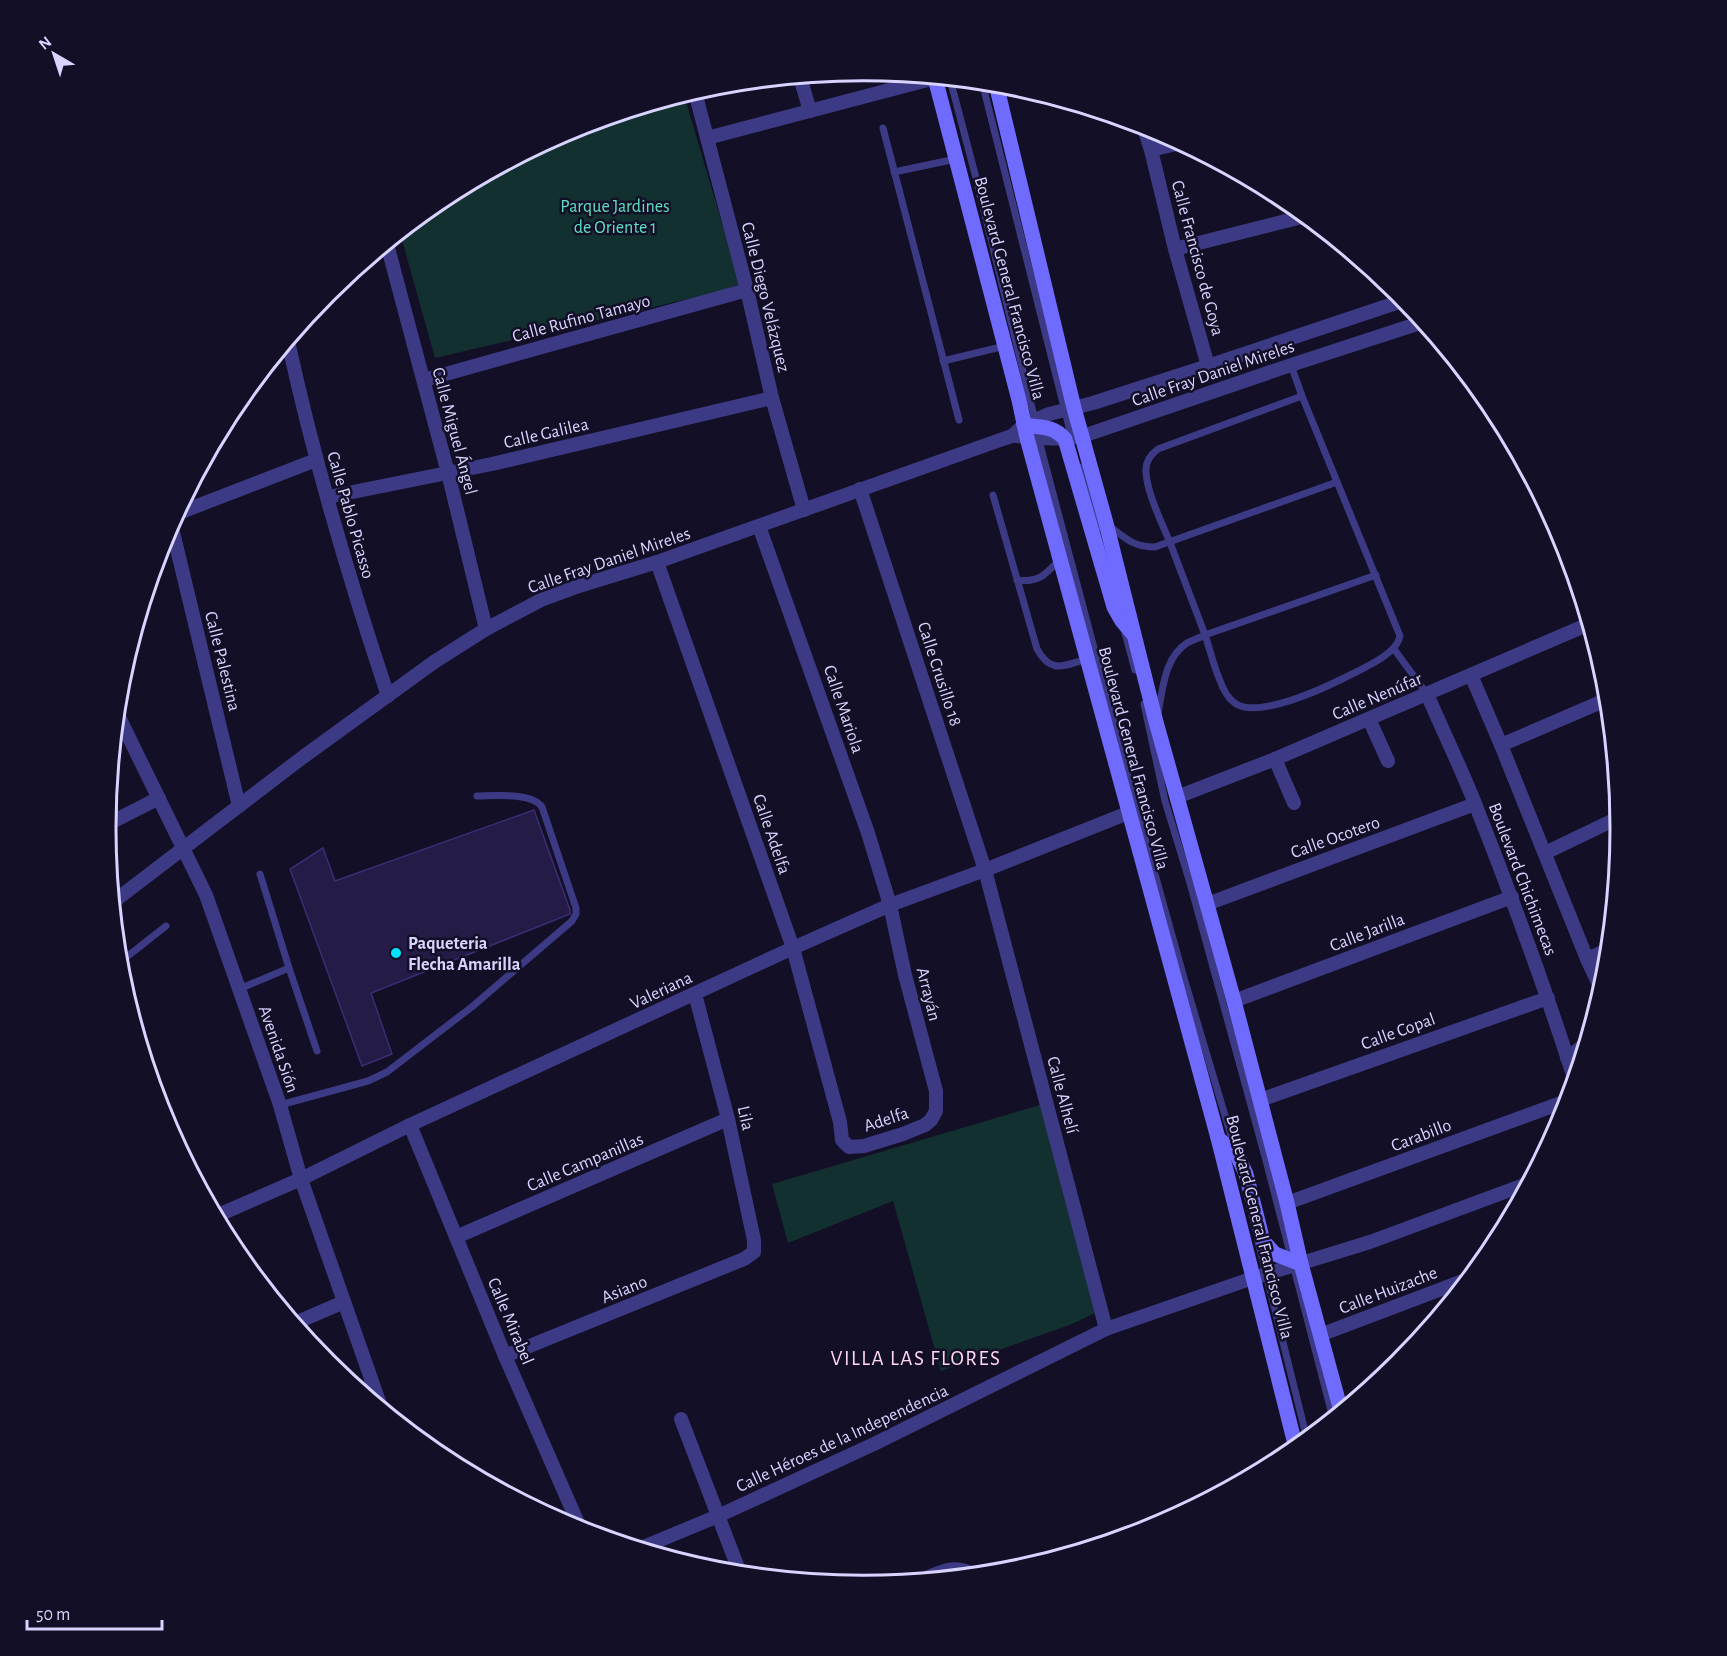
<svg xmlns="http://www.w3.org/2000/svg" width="1727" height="1656" viewBox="0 0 1727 1656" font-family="'Alegreya Sans',sans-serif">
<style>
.green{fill:#12302f}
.building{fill:#241b47;stroke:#3b2d73;stroke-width:1.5}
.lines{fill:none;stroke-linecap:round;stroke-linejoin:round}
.lane{stroke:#3d3a85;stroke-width:7}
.street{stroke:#3d3a85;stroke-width:14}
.secondary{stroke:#6f6bff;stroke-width:15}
.poi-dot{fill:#00e5ff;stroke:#130f26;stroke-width:2}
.labels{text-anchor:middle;stroke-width:5;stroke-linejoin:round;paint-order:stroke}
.park-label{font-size:18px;fill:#5fe0c0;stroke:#130f26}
.street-label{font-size:18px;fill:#d9d4ff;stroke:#130f26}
.poi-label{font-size:18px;font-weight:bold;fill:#d9d4ff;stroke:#130f26;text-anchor:start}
.quarter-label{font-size:21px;letter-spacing:1.5px;fill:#ffd6f0;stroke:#130f26}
.rim{fill:none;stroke:#d9d4ff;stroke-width:3}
</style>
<rect width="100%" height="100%" fill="#130f26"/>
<g class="green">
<path d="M684,95L740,284L718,292L435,358L400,233L443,198L574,128Z"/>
<path d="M1040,1105L1095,1313L1072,1324L941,1371L893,1201L788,1243L772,1184Z"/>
</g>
<path class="building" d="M534,810L570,910V914L371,993L392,1054L362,1066L290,869L323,848L335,881Z"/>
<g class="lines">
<g class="lane">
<path d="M950,79L975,174L1035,420"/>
<path d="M982,82L1072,439"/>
<path d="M883,128L959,420"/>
<path d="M894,172L956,159"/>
<path d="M943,361L1005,346"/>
<path d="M1291,365L1302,396L1400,636C1397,655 1361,669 1344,678C1322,689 1260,718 1236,704C1228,699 1222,687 1219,678C1213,664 1210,649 1205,635C1194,605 1182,575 1171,545C1163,525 1147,494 1146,472C1145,462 1150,455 1158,449L1302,396"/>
<path d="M1038,437L1137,810L1184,978L1235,1149"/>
<path d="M1081,467L1098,528"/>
<path d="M993,495L1037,649C1051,674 1063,666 1087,659"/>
<path d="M1108,525C1125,538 1133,547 1155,547L1337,482"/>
<path d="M1017,580C1039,583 1046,574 1060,559"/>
<path d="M1124,629L1135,670"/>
<path d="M1394,649L1427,694"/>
<path d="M1144,704L1165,801L1190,883L1264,1153L1333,1418"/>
<path d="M1158,713C1163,689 1164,658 1187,643C1193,640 1199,638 1205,635L1376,575"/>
<path d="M260,874L289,968L317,1051"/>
<path d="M119,963L166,926"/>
<path d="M239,989L289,968"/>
<path d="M280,1105L368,1081L387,1072L473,1006L572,921L576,914V908L542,807C532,792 494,796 477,796"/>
<path d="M1258,1241L1307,1439"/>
</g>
<g class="street">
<path d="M800,77L810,111"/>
<path d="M695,92L747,290L772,398L804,510"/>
<path d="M1143,125L1151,150L1175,249L1208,366"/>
<path d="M707,138L935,78"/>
<path d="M1151,150L1181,143"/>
<path d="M387,244L448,473L486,629"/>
<path d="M1175,249L1306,216"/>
<path d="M288,341C314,461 349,579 388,696"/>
<path d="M424,380L747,290"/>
<path d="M1017,436C1040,439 1060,440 1083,436L1291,365L1423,322"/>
<path d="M860,489L985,870L1106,1329"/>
<path d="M328,497L492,464L772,398"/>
<path d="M176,514L316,460"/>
<path d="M171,524L239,806"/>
<path d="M657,562L793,948L840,1122L842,1140L849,1147L864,1146L903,1134L925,1125L931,1120L936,1111V1091L905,975L890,905L868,833L759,526"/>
<path d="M1471,675L1501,745L1587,959L1602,991"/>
<path d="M1427,694C1443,731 1461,768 1476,806C1512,897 1545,988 1575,1081"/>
<path d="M117,713L206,895L280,1105L301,1179L381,1407"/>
<path d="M1369,719L1388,761"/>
<path d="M1501,745L1608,699"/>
<path d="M1275,759L1294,803"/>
<path d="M1177,797L1275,759L1589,624"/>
<path d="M106,825L159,798"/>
<path d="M1545,853L1620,817"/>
<path d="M113,902L303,757L434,662L486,629L541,600L579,586L657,562L1000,440L1012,436L1024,425L1035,420L1049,414L1093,403L1208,366L1405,300"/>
<path d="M1207,904L1475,804"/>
<path d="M1587,959L1609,949"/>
<path d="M1234,1001L1512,897"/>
<path d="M1567,1058L1586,1044"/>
<path d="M1260,1100L1548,998"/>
<path d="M410,1125L505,1356L581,1530"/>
<path d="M1287,1203L1569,1100"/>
<path d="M216,1216L301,1179L410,1125L793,948L890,905L985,870L1128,813"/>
<path d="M456,1237L728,1119"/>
<path d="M295,1323L344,1302"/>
<path d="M1320,1335L1468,1279"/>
<path d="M505,1356L744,1259L754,1252V1240L728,1119L695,994"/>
<path d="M681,1419L740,1573"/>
<path d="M641,1548L718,1516L874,1444L1106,1329L1253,1278L1370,1242L1529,1183"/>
<path d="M921,1580C941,1572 954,1563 975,1575"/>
</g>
<g class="secondary">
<path d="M935,78L1019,400L1027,438L1218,1138L1296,1448"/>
<path d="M996,84L1074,408L1106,523L1156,722L1234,1001L1287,1203L1301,1264L1341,1411"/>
<path d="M1024,425C1042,428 1052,425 1065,439L1114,607L1122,621L1133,634"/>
<path d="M1218,1138L1237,1155L1246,1174L1263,1241L1275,1254L1301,1264"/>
</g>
</g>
<circle class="poi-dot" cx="396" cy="953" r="6"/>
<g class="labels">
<g class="park-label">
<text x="615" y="212">Parque Jardines<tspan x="615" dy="21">de Oriente 1</tspan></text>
</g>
<g class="street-label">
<text transform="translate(1198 258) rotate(75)" y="6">Calle Francisco de Goya</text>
<text transform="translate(1010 288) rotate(75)" y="6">Boulevard General Francisco Villa</text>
<text transform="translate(766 297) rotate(76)" y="6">Calle Diego Velázquez</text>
<text transform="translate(581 318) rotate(-15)" y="6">Calle Rufino Tamayo</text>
<text transform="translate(1213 373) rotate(-19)" y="6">Calle Fray Daniel Mireles</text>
<text transform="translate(455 431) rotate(75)" y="6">Calle Miguel Ángel</text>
<text transform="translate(546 433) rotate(-13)" y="6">Calle Galilea</text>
<text transform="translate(351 515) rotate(74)" y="6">Calle Pablo Picasso</text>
<text transform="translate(609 560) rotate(-19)" y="6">Calle Fray Daniel Mireles</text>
<text transform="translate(223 661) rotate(76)" y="6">Calle Palestina</text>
<text transform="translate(940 674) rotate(72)" y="6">Calle Crusillo 18</text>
<text transform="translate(1377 696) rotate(-23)" y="6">Calle Nenúfar</text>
<text transform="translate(844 709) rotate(71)" y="6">Calle Mariola</text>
<text transform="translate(1134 758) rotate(75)" y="6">Boulevard General Francisco Villa</text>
<text transform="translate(772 834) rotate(71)" y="6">Calle Adelfa</text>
<text transform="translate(1335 837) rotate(-20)" y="6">Calle Ocotero</text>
<text transform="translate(1523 879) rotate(69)" y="6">Boulevard Chichimecas</text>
<text transform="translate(1367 932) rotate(-21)" y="6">Calle Jarilla</text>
<text transform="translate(661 990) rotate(-25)" y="6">Valeriana</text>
<text transform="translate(929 994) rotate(76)" y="6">Arrayán</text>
<text transform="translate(1398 1031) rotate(-20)" y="6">Calle Copal</text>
<text transform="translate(279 1049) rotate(71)" y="6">Avenida Sión</text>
<text transform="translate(1063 1095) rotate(75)" y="6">Calle Alhelí</text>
<text transform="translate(746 1118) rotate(77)" y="6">Lila</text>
<text transform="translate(886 1119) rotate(-18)" y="6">Adelfa</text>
<text transform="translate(1421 1135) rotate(-21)" y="6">Carabillo</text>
<text transform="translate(585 1162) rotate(-23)" y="6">Calle Campanillas</text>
<text transform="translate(1260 1227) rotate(76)" y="6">Boulevard General Francisco Villa</text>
<text transform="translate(624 1289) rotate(-22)" y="6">Asiano</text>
<text transform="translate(1388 1290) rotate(-21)" y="6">Calle Huizache</text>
<text transform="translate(511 1321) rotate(67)" y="6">Calle Mirabel</text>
<text transform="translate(842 1438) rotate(-25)" y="6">Calle Héroes de la Independencia</text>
</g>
<g class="poi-label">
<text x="408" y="949">Paqueteria<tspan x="408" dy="21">Flecha Amarilla</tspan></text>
</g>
<g class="quarter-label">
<text x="916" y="1365">VILLA LAS FLORES</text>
</g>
</g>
<path d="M0 0H1727V1656H0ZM116 828a747 747 0 1 1 1494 0a747 747 0 1 1-1494 0Z" fill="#130f26" fill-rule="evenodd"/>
<path class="rim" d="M116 828a747 747 0 1 1 1494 0a747 747 0 1 1-1494 0Z"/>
<g transform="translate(54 54) rotate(321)" stroke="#130f26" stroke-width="4.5" paint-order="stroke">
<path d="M0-4.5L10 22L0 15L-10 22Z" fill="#d9d4ff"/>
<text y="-9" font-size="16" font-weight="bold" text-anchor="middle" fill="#d9d4ff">N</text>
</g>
<path d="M27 1620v9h135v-9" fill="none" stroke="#d9d4ff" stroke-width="3"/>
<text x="36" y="1620" font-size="18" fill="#d9d4ff" stroke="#130f26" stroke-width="4.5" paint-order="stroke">50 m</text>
</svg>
